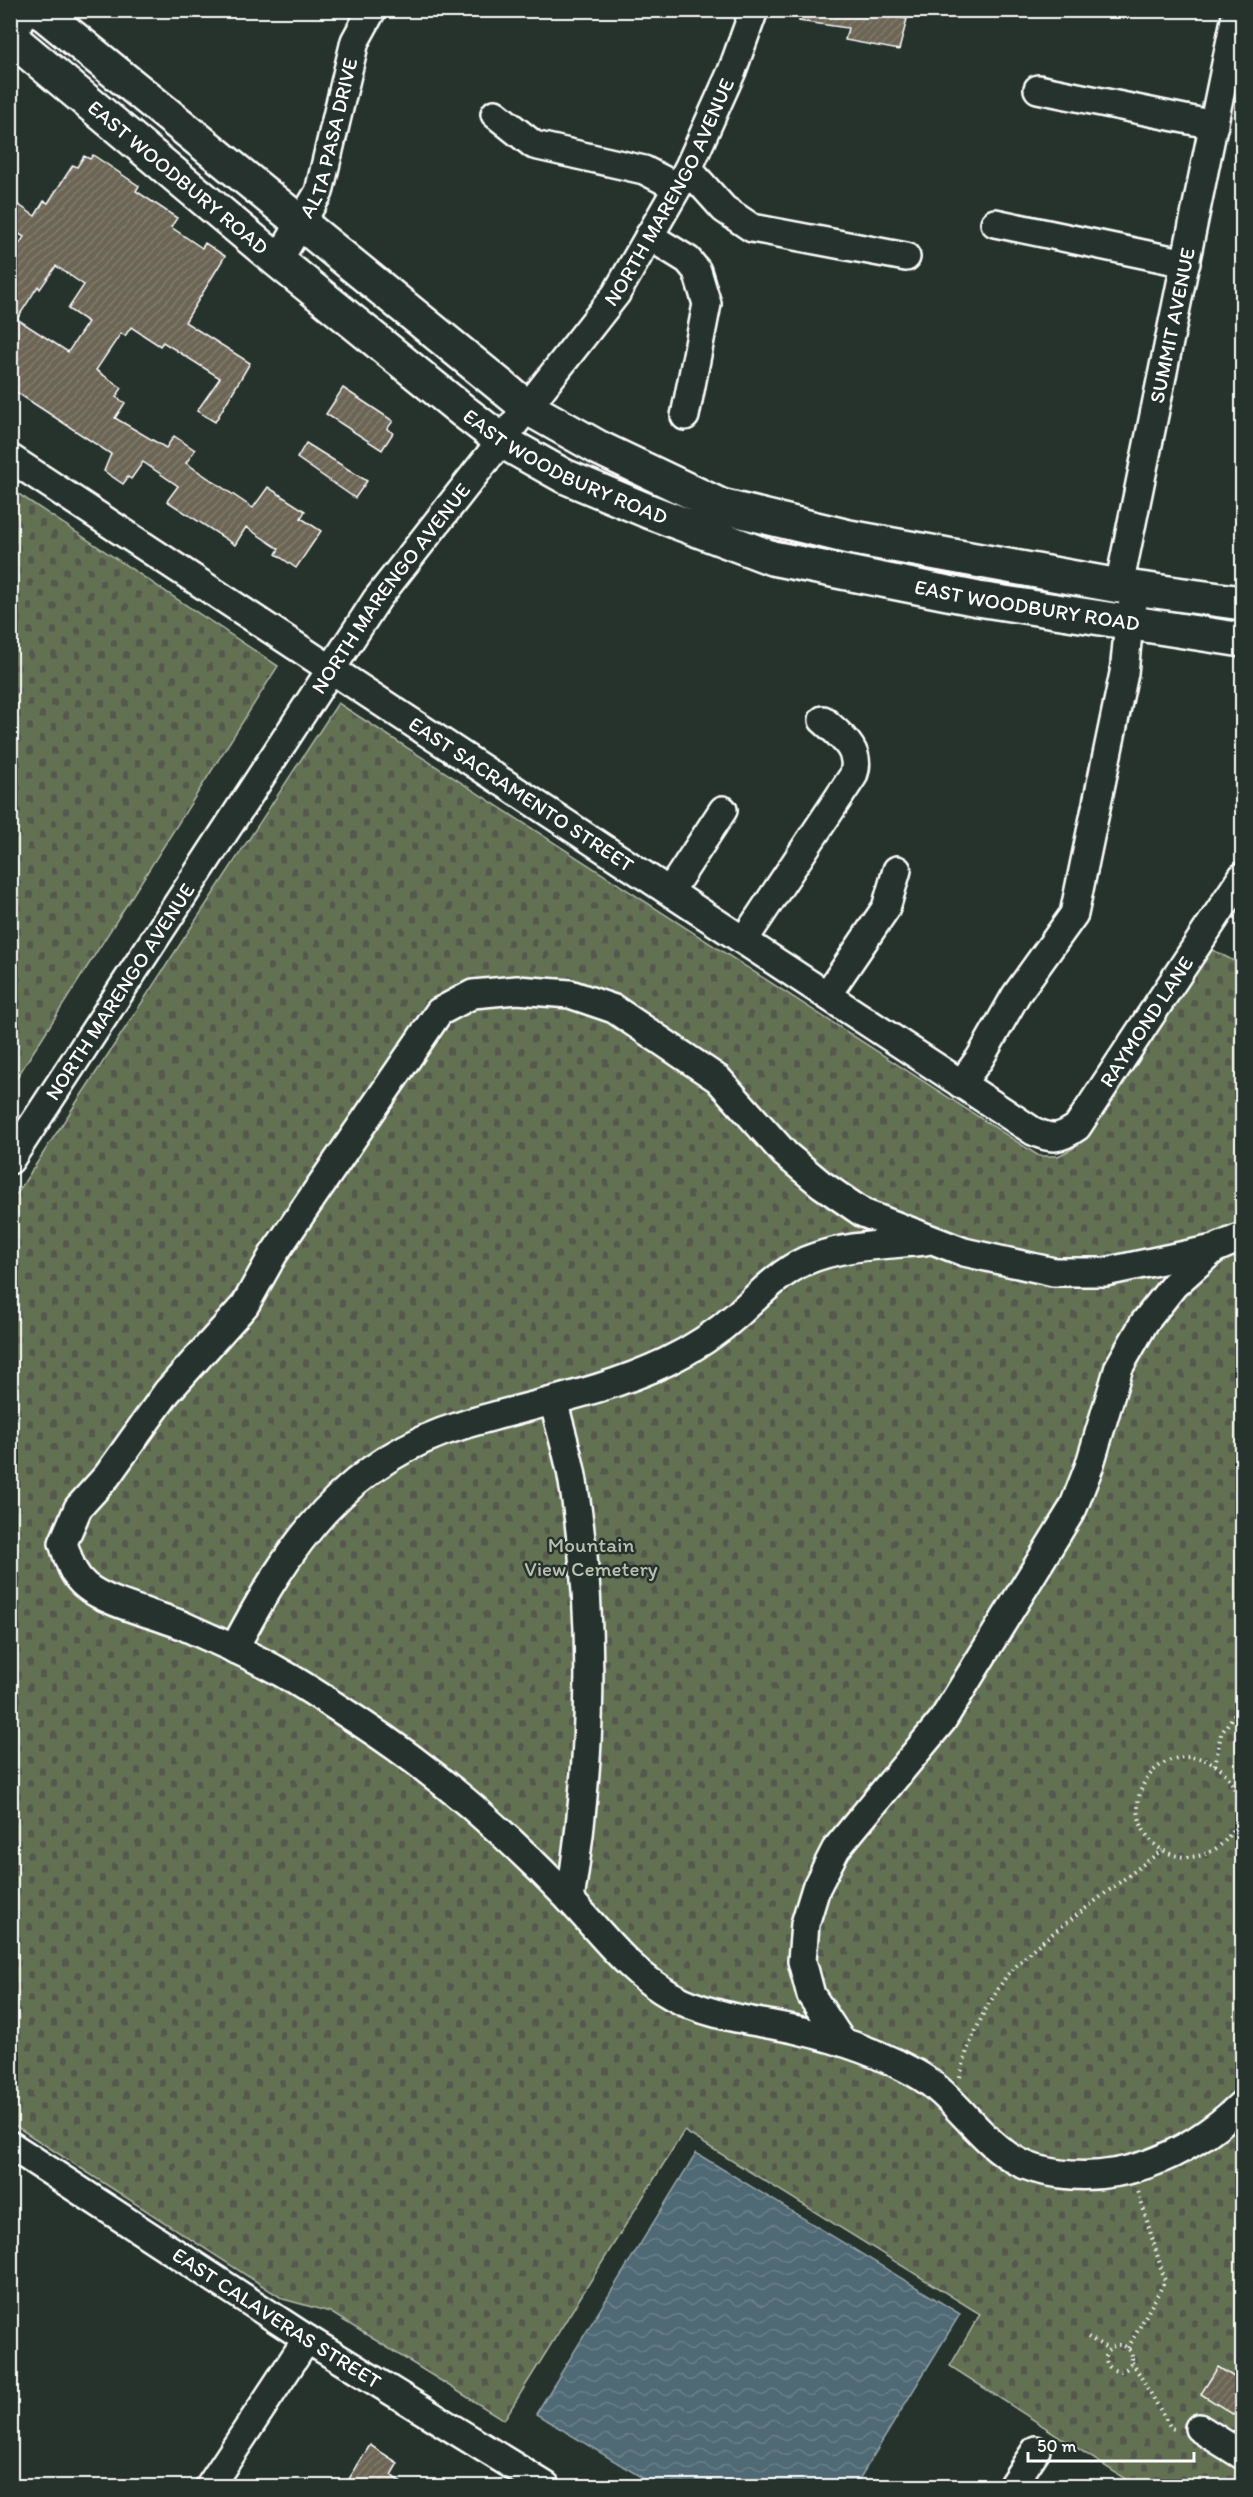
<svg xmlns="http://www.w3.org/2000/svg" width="1253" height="2497" viewBox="0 0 1253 2497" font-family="Itim,sans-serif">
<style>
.cemetery{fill:url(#cemetery-stones);stroke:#b2b8a8;stroke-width:1.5}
.water{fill:url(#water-waves);stroke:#95a5ac;stroke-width:1.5}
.building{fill:url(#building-hatch);stroke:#fff;stroke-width:1.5;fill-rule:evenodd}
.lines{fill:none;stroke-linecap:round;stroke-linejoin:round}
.minor-casing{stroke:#fff;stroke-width:32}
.major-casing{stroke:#fff;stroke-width:38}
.path{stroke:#fff;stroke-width:4;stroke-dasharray:1.5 4.5;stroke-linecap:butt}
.minor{stroke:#26332d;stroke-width:27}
.major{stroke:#26332d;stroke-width:33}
.labels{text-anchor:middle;stroke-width:5;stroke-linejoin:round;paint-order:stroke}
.street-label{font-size:21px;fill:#fff;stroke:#26332d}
.park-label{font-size:21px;fill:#b9bfb1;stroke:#26332d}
</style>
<defs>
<pattern id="cemetery-stones" width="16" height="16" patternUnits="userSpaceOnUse" patternTransform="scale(1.5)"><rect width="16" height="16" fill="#647152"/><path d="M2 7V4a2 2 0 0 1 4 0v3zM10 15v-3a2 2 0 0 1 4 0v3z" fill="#54594e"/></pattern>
<pattern id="water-waves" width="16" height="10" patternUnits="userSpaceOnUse" patternTransform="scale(1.5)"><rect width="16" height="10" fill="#4f6974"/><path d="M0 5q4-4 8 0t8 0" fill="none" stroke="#698089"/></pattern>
<pattern id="building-hatch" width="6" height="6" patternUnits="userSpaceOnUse" patternTransform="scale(1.5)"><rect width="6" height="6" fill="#6c6554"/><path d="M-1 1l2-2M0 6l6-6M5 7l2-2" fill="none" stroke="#827c6e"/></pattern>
</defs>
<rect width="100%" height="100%" fill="#26332d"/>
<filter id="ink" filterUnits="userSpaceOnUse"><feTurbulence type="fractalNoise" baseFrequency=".0167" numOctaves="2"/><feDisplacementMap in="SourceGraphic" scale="12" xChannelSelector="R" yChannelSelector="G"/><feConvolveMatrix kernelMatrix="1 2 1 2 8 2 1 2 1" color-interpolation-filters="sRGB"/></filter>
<g filter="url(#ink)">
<g class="cemetery">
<path d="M11,489L278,666L11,1087Z"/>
<path d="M338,703L1039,1156H1058L1074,1148L1203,945L1242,965V2486H1136L950,2366L980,2314L684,2131L504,2420L330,2312L283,2299L11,2123L10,1204Z"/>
</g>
<path class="water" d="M696,2153L960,2314L855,2486H656L536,2414Z"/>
<g class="building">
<path d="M800,10H867L907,19L899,50L845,40L848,28L799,21Z"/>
<path d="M93,155L139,186L136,191L177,218L171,227L202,248L205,243L225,256L185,322L250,363L215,422L197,411L220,378L163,342L160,346L131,327L125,336L121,333L96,370L122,388L116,397L125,403L115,418L166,448L174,436L195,450L186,463L253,508L268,487L305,511L301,518L321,531L296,568L276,554L279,549L246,527L235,545L167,501L178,486L143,462L131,479L128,477L123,484L104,471L111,454L10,388V258L24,237L10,228V199L35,216L44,201L48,203L73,165L77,167L84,156L90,159ZM56,266L84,285L68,309L88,322L68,352L17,319L38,286L40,289Z"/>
<path d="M343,388L393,421L387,429L393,433L382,450L326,414Z"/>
<path d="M306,443L367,481L355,498L297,458Z"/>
<path d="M1218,2367L1242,2382V2420L1201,2394Z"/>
<path d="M370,2445L398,2463L391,2475L407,2487H344Z"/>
</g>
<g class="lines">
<defs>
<g id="minor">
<path d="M13,39L23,10"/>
<path d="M1038,89L1214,125"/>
<path d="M495,114L534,145L644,170L677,187"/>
<path d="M688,169L724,209L752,228L906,257"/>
<path d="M995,223L1186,263"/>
<path d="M649,236L688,260L697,271L707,304L685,416"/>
<path id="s1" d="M278,261L319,192L355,41L372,10"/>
<path id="s2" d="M10,458L1033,1131C1052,1140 1060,1139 1077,1127L1242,877"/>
<path id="s3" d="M1119,586L1237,10"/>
<path d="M670,891L723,810"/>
<path d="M744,940L853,776C863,751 841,736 823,720"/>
<path d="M827,995L886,908L897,870"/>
<path d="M961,1084L980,1058L1016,995L1074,914L1124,673L1129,623L1136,588"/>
<path id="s4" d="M10,1160L377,599L616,294L688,169L732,71L754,10"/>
<path d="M1242,1237L1214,1249L1105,1272H1054L964,1252L863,1213L821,1184L785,1154L718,1079L614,1009L570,994L517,990L473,994L439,1012L273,1255L245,1305L167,1392L107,1476L78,1508L63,1543C69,1560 72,1575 86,1586C108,1604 156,1614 184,1626C216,1641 250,1654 280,1672C307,1687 333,1705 358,1721C435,1771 507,1834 570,1900C603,1935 629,1972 672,1996C711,2018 760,2021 802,2031C841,2040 881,2054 915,2073C961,2098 984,2154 1036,2169C1113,2190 1187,2157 1242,2104"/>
<path d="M554,1403C560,1429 569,1456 573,1482C597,1623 592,1760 570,1900"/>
<path d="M234,1649C288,1546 345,1460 463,1425C532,1404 601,1393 666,1362C693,1349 716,1334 738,1314C758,1296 779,1273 805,1261C842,1245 886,1245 925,1241"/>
<path d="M842,2042L811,1995L802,1961L805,1924L816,1888L836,1849L942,1721L1073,1508L1089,1467L1119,1367L1144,1323L1174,1285L1213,1250"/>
<path id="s5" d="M10,2145L307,2339L546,2486"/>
<path d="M1199,2428L1242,2455"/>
<path d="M210,2486L307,2339"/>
<path d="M1012,2486L1036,2450"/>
</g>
<g id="major">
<path d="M39,10L528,408L599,448L721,506L849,537L1119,586L1242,603"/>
<path id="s6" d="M10,37L278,261L463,411L502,441L564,476L648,511L772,558L978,599L1242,640"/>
</g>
</defs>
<use href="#minor" class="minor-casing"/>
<use href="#major" class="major-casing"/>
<g class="path">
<circle cx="1188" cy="1807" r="50"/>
<path d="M1215,1765L1221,1734L1242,1703"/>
<path d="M960,2077L967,2050L985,2010L1007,1975L1035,1947L1162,1850"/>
<path d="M1088,2337L1109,2349"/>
<circle cx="1119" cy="2358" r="13"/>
<path d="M1128,2348L1165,2281L1138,2191"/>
<path d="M1132,2362L1171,2428L1177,2430"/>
</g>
<use href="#minor" class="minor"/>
<use href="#major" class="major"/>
</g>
</g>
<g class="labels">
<g class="street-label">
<text dy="7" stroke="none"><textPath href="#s1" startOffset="135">ALTA PASA DRIVE</textPath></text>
<text dy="7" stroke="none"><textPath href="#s6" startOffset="219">EAST WOODBURY ROAD</textPath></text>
<text dy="7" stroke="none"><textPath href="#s4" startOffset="1173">NORTH MARENGO AVENUE</textPath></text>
<text dy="7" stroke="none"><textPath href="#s3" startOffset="266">SUMMIT AVENUE</textPath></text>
<text dy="7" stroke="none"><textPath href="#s6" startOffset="705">EAST WOODBURY ROAD</textPath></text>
<text dy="7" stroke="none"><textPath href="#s4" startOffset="687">NORTH MARENGO AVENUE</textPath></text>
<text dy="7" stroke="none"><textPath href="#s6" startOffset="1191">EAST WOODBURY ROAD</textPath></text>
<text dy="7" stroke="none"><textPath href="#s2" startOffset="612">EAST SACRAMENTO STREET</textPath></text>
<text dy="7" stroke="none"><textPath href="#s4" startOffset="201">NORTH MARENGO AVENUE</textPath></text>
<text dy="7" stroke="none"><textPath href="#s2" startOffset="1398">RAYMOND LANE</textPath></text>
<text dy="7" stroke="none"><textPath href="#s5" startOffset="318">EAST CALAVERAS STREET</textPath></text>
</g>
<g class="park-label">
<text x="591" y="1552">Mountain<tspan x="591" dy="24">View Cemetery</tspan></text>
</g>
</g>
<rect width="1253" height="2497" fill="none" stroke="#26332d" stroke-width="36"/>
<rect x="18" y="18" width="1217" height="2461" fill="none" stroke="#fff" stroke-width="2" filter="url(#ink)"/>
<path d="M1028 2452v9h166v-9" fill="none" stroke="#ffffff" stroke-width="3"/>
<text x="1037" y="2452" font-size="18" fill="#ffffff" stroke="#26332d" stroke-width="4.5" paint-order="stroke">50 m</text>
</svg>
